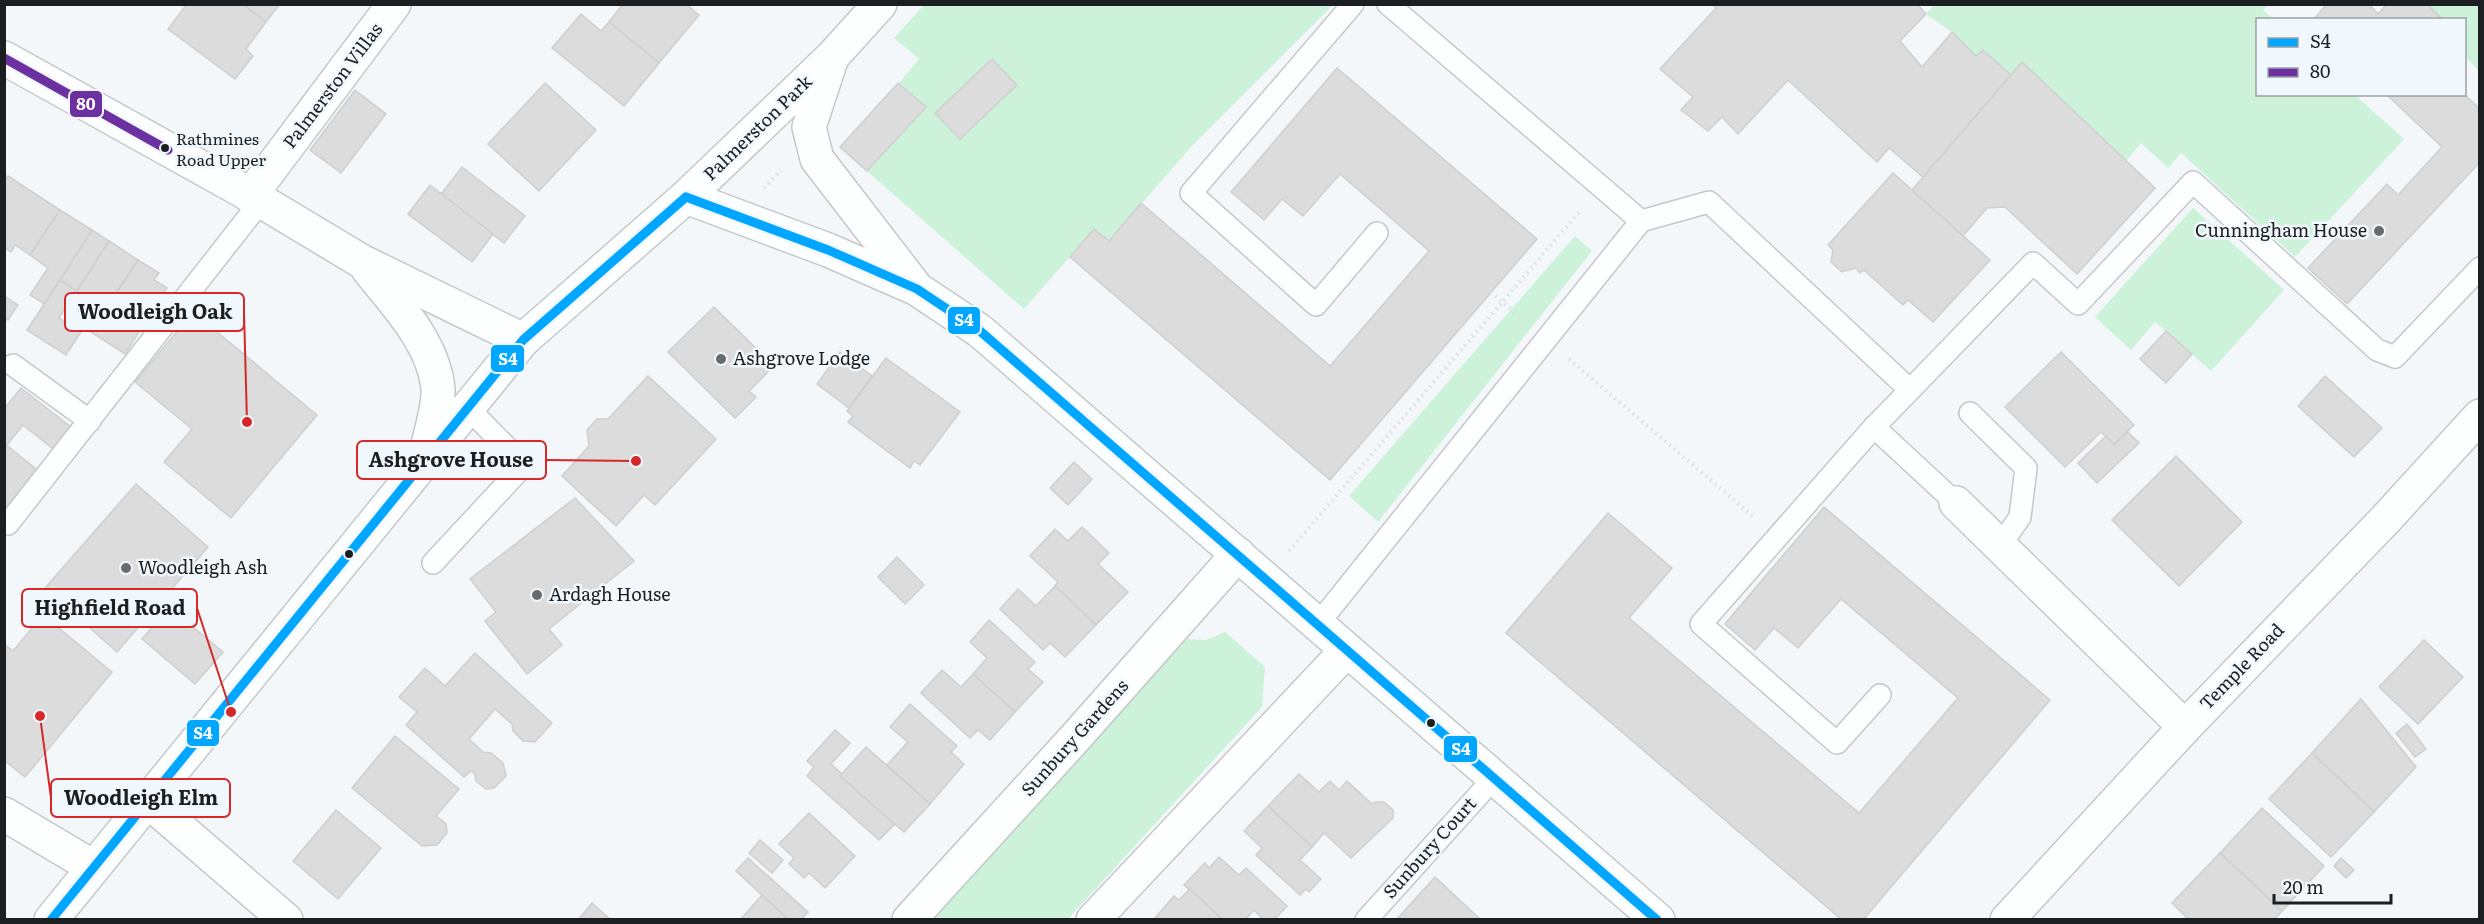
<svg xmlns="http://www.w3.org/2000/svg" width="2484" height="924" viewBox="0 0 2484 924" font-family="Literata,serif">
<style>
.green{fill:#ccf2da}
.building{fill:#dcdcdd;stroke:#cfcfd0;stroke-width:1.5}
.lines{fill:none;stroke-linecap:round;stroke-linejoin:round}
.lane-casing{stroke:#c5c8cb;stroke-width:24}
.street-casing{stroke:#c5c8cb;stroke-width:36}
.secondary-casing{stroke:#c5c8cb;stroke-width:36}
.path{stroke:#dcdedf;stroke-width:4;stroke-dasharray:1.5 4.5;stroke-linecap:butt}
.lane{stroke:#fdfefe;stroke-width:21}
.street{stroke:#fdfefe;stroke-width:33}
.secondary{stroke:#fdfefe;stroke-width:33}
.bus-1-casing{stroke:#f0f7fd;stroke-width:14}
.bus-2-casing{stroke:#f0f7fd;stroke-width:14}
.bus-1{stroke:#00a6ff;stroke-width:9}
.bus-2{stroke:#6c30a1;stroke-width:9}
.bus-dot{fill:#1c1f21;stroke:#f0f7fd;stroke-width:2}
.poi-dot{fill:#676b6d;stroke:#f0f7fd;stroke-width:2}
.labels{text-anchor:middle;stroke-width:5;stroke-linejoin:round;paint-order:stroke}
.bus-label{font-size:16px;fill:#1c1f21;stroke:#f0f7fd;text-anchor:start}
.street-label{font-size:18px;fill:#1c1f21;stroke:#f0f7fd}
.poi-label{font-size:18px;fill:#1c1f21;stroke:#f0f7fd;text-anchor:start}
.leader{fill:none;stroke:#d62828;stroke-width:2}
.callout-dot{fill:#d62828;stroke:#f0f7fd;stroke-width:2}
.callout{fill:#f0f7fd;stroke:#d62828;stroke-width:2}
.callout-label{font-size:20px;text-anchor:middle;font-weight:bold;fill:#1c1f21}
.line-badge{stroke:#f0f7fd;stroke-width:2}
.badge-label{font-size:16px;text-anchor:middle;font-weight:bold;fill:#fff}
</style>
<rect width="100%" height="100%" fill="#f3f7fa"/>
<g class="green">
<path d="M1935,4L2268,5L2263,10L2273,19L2258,20V94L2355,95L2404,139L2295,257L2181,153L2168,168L2141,143L2126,161L2022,62L2011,75L1983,51L1976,56L1952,32L1926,14Z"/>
<path d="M924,5H1333L1191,147L1109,241L1094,229L1024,309L867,171L925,107L899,83L919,59L894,38Z"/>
<path d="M2427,5H2479V71L2465,56L2464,20L2443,19Z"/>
<path d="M2193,208L2284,290L2211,371L2155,322L2131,350L2095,317Z"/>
<path d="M1575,236L1592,251L1378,522L1349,496Z"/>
<path d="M1225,632L1265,667L1262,707L1068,919L930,920L1185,639L1206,640Z"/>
</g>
<g class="building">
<path d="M187,4H243L266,22L246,49L253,56L235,79L168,29Z"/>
<path d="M243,4H280L266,22Z"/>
<path d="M623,4H686L699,15L659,63L609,22Z"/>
<path d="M1712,4H1917L1926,14L1900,41L1922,67L1952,32L1976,56L1983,50L2011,75L1924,178L1889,148L1877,162L1788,80L1738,134L1722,117L1708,131L1681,110L1693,97L1660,69L1716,8Z"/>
<path d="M2327,4H2369L2378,14L2387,4H2427L2443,20H2313Z"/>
<path d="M581,14L601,31L609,22L659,63L624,106L552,48Z"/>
<path d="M992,59L1017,85L960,139L935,113Z"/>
<path d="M2022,62L2155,188L2077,274L2005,207L1987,208L1963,236L1912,190Z"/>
<path d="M1337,68L1537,239L1330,480L1070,257L1094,229L1109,241L1141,203L1330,366L1429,251L1340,174L1303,216L1282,199L1264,220L1231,192Z"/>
<path d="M545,83L596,130L539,191L488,144Z"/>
<path d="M898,83L926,107L867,171L840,147Z"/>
<path d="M355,90L386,114L341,173L310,150Z"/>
<path d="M2386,94H2464L2480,109V162L2347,304L2308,268L2387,184L2398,195L2442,147Z"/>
<path d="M462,167L525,216L504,243L441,194Z"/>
<path d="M1893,173L1990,260L1933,322L1908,300L1903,305L1864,270L1860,273L1856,268L1842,272L1831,262L1833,250L1828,245Z"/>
<path d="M8,176L60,210L30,255L15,245L11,252L4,247V182Z"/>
<path d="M430,185L493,234L472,262L408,214Z"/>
<path d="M60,210L92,230L45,304L30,295L48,268L30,255Z"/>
<path d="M92,230L109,241L77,291L60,280Z"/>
<path d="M109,241L138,260L105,309L77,291Z"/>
<path d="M138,260L159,273L154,280L167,288L125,354L91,332Z"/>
<path d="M60,280L77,291L59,318L81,332L66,355L27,330Z"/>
<path d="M6,297L18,305L8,320L4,317Z"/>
<path d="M714,307L774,366L749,391L756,397L735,418L668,352Z"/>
<path d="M193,312L317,415L231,518L164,462L192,429L135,382Z"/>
<path d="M2166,331L2192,354L2166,383L2140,359Z"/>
<path d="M840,352L872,376L849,408L817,384Z"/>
<path d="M2061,352L2134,425L2114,445L2101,432L2065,467L2005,407Z"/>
<path d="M886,358L960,412L920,465L914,461L910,468L848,422L853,416L847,411Z"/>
<path d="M648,376L716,439L655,505L644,495L616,526L562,476L589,446L587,430L597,419H608Z"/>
<path d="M2325,376L2382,428L2354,457L2298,406Z"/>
<path d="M21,388L75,430L57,452L23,425L7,445L4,443V409Z"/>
<path d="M2128,432L2139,443L2097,483L2078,463L2106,436L2114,445Z"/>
<path d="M4,443L41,473L9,512L4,509Z"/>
<path d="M2176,456L2242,522L2179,586L2112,520Z"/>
<path d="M1074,462L1092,479L1068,505L1050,488Z"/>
<path d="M136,484L208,547L117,652L45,588Z"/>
<path d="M575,498L634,561L549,629L562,645L527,674L485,621L496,612L470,579Z"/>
<path d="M1824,507L2050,700L1863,920H1842L1506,633L1608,513L1672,568L1629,618L1859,813L1958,698L1841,599L1798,648L1774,628L1755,650L1725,624Z"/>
<path d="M1082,527L1109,553L1098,564L1128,592L1096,625L1055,586L1058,582L1030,556L1055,529L1068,541Z"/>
<path d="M897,557L924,585L905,604L878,577Z"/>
<path d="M1055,586L1096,625L1065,657L1050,643L1043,650L1000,609L1018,589L1036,606Z"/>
<path d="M169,607L223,652L195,684L142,639Z"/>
<path d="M43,615L112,672L25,777L4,760V644L13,651Z"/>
<path d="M989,620L1035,662L1028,669L1043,682L1015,712L973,674L987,658L970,642Z"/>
<path d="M2424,640L2463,677L2418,724L2379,687Z"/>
<path d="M475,653L552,723L535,742L523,741L513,731L512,724L495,709L469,739L483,752L491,753L503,763L506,776L494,788L486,789L476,781L475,774L471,771L464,777L406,725L417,712L399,697L425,668L445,686Z"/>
<path d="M942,670L961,687L973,674L1015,712L990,740L978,730L970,738L921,693Z"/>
<path d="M2361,699L2416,767L2374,812L2312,753Z"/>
<path d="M910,704L957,746L951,752L964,764L930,804L887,765L908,742L890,727Z"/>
<path d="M2407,724L2426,749L2415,757L2396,733Z"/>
<path d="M835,730L850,743L831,764L842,774L840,776L895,824L879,840L807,776L814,767L807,761Z"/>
<path d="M395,736L459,789L436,816L446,824L447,833L437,845L422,846L352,788Z"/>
<path d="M866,747L930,804L904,832L840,776Z"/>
<path d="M2312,753L2374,812L2331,857L2269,799Z"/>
<path d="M1299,774L1319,792L1330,781L1339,790L1347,781L1372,804L1375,802H1384L1393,810V818L1351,858L1324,833L1312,847L1268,806Z"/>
<path d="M1268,806L1312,847L1300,860L1321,879L1309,892L1306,889L1300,895L1256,855L1262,848L1244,831Z"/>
<path d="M2262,808L2324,866L2282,911L2220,853Z"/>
<path d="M336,810L381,848L338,899L293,861Z"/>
<path d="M809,813L855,856L825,888L809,873L804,878L789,864L794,858L779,844Z"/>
<path d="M760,840L783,860L772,873L749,853Z"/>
<path d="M2220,853L2282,911L2274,920H2189L2172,903Z"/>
<path d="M1219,857L1239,875L1246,868L1287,906L1274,920H1264L1254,910L1245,920H1223L1184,885L1205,863L1209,868Z"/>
<path d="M748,858L808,912L801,920H789L736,871Z"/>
<path d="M2341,858L2354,870L2346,878L2334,866Z"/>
<path d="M1435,877L1481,920H1396Z"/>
<path d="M1190,889L1223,920H1157L1155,918L1174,896L1179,900Z"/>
<path d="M762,895L789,920H740Z"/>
<path d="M592,903L611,920H578Z"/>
</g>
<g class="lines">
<defs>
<g id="lane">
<path d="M1353,4L1191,193L1316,305L1377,233"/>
<path d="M1388,4L1641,221L1709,202L1910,390L2033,263L2078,304L2193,182L2377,350L2395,357L2480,268"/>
<path d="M13,365L90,421"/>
<path d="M1910,390L1874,427L1956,503"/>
<path d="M1970,413L2026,468L2020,517L2000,546"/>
<path d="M1874,427L1701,624L1837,743L1880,695"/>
<path d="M4,521L8,524L261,201"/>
<path d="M433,563L524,465L467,407"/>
<path d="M1318,624L1641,221"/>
<path d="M1366,920L1495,777"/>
</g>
<g id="street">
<path d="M250,196L394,4"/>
<path d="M1956,503L2185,727"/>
<path d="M148,801L286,920"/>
<path d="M4,814L93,867"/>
<path d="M909,920L1075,738L1238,554"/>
<path d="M1093,920L1347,650"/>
<path d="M2007,920L2185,727L2385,520L2480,416"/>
</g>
<g id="secondary">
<path d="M4,58L261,201L361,261L523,340"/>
<path d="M831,60L809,127L817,159L914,285"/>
<path d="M686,197L828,250L917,289L980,331L1658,920"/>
<path d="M368,269C395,303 434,343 438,389C439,409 430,433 426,453"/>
<path d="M51,920L523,340L686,197L832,57L880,4"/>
</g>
</defs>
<use href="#lane" class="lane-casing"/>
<use href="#street" class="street-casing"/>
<use href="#secondary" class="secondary-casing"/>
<g class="path">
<path d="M764,188L781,170"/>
<path d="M1491,292L1522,319"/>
<path d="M1569,359L1755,518"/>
<path d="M1289,551L1581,210"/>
</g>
<use href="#lane" class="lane"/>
<use href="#street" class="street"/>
<use href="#secondary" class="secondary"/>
<defs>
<g id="bus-1">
<path d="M686,197L828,250L917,289L980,331L1657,920"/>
<path d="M51,920L523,340L686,197"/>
</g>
<path id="bus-2" d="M4,58L168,150"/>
</defs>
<use href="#bus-1" class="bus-1-casing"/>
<use href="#bus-2" class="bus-2-casing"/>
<use href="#bus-1" class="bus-1"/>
<use href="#bus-2" class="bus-2"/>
</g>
<g class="bus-dot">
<circle cx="165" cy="148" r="5"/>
<circle cx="349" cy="554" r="5"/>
<circle cx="1431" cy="723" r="5"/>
</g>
<g class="poi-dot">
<circle cx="2379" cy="231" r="6"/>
<circle cx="721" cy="359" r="6"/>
<circle cx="126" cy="568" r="6"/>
<circle cx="537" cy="595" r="6"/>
</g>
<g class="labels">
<g class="bus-label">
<text x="176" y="145">Rathmines<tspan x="176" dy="21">Road Upper</tspan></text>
</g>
<g class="street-label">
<text transform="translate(333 86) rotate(-53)" y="6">Palmerston Villas</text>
<text transform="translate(758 128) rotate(-44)" y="6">Palmerston Park</text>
<text transform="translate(2242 667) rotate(-46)" y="6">Temple Road</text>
<text transform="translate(1075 738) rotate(-48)" y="6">Sunbury Gardens</text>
<text transform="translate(1430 848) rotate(-48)" y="6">Sunbury Court</text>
</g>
<g class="poi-label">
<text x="2367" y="237" text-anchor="end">Cunningham House</text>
<text x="733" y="365">Ashgrove Lodge</text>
<text x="138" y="574">Woodleigh Ash</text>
<text x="549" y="601">Ardagh House</text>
</g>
</g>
<path class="leader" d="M247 422L244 312M636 461L546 460M231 712L197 608M40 716L51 798"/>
<g class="callout-dot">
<circle cx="247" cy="422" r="6"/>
<circle cx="636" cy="461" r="6"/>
<circle cx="231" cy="712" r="6"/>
<circle cx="40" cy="716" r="6"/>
</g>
<g class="callout">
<rect x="65" y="293" width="179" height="38" rx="6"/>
<rect x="357" y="441" width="189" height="38" rx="6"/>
<rect x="22" y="589" width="175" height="38" rx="6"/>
<rect x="51" y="779" width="179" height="38" rx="6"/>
</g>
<g class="callout-label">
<text x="155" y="319">Woodleigh Oak</text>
<text x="451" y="467">Ashgrove House</text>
<text x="110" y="615">Highfield Road</text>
<text x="141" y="805">Woodleigh Elm</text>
</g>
<g class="line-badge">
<rect x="69" y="90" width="34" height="28" rx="6" fill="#6c30a1"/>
<rect x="947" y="306" width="34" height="29" rx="6" fill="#00a6ff"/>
<rect x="490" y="344" width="35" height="29" rx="6" fill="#00a6ff"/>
<rect x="186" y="719" width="34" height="28" rx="6" fill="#00a6ff"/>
<rect x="1443" y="735" width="35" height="28" rx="6" fill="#00a6ff"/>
</g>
<g class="badge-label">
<text x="86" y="110">80</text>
<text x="964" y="326">S4</text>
<text x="508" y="365">S4</text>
<text x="203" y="739">S4</text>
<text x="1461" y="755">S4</text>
</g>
<rect width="2484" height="924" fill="none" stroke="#1c1f21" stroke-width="12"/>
<rect x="2256" y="18" width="210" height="78" fill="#f0f7fd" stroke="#9ba1a5" stroke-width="1.5"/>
<rect x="2268" y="38" width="30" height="9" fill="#00a6ff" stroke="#9ba1a5" stroke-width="1.5"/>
<text x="2310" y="48" font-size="18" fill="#1c1f21">S4</text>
<rect x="2268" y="68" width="30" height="9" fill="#6c30a1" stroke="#9ba1a5" stroke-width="1.5"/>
<text x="2310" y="78" font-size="18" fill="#1c1f21">80</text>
<path d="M2274 894v9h117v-9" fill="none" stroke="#1c1f21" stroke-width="3"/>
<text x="2283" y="894" font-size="18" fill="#1c1f21" stroke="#f0f7fd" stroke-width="4.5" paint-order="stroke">20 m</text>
</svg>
